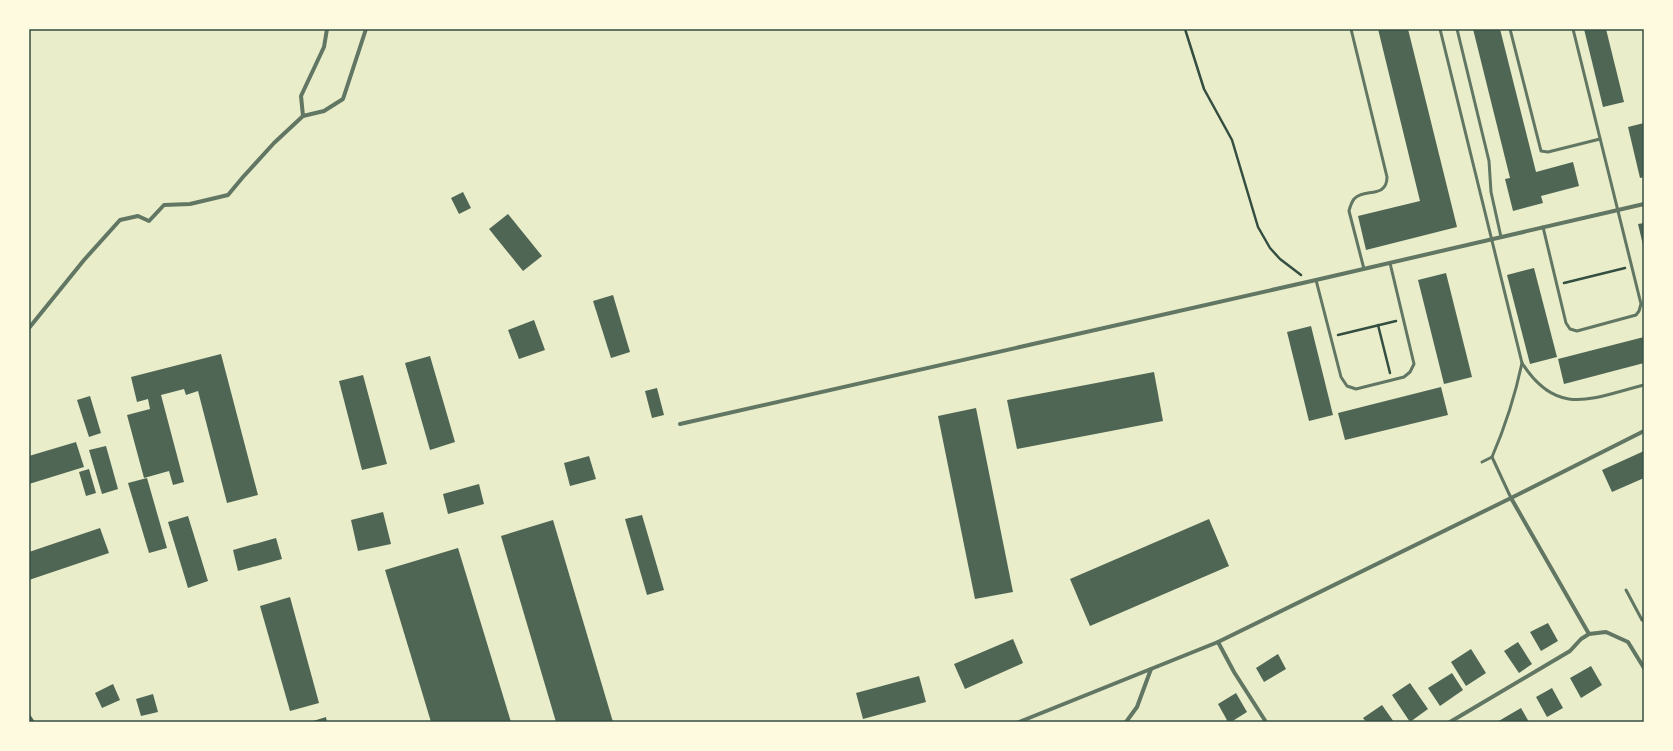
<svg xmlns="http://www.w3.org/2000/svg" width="1673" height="751" viewBox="0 0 1673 751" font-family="'Fira Sans',sans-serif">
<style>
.building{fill:#4f6655}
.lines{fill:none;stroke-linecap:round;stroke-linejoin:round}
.path{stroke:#344e41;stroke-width:2.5}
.service{stroke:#617663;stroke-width:3}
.minor{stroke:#617663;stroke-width:4}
.neatline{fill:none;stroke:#344e41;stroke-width:1.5}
</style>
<rect width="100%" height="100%" fill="#e9edc9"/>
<g class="building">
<path d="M1378,29H1408L1457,227L1366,250L1358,216L1420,201Z"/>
<path d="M1473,29H1500L1536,172L1573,162L1579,186L1541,196L1543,203L1513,211L1505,179L1510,178Z"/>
<path d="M1584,29H1606L1624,102L1603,107Z"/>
<path d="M1644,123V177L1640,178L1628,127Z"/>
<path d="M463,192L471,208L459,214L451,198Z"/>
<path d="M508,214L542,256L523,271L489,229Z"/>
<path d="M1644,223V245H1643L1638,224Z"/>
<path d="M1534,268L1557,357L1530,364L1507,275Z"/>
<path d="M1446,273L1472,377L1444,384L1418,280Z"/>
<path d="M613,295L630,352L611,358L593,301Z"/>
<path d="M534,320L545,350L519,359L508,330Z"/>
<path d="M1311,326L1333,415L1309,421L1287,332Z"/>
<path d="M1644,337V363L1564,384L1558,359Z"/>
<path d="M221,354L258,495L227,503L198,391L186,395L184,389L161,395L184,482L173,485L169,471L144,478L127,415L150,409L148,399L137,402L131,377Z"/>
<path d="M430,356L455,442L430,450L405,363Z"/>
<path d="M1154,372L1163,421L1017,449L1007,400Z"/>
<path d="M363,375L387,464L362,470L339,381Z"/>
<path d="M1441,387L1448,415L1345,440L1338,413Z"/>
<path d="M657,388L664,415L652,418L645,391Z"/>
<path d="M90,396L101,433L89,437L77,400Z"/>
<path d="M976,408L1013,592L975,599L938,416Z"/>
<path d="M76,442L84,467L29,484V456Z"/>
<path d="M106,446L118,489L102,494L89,450Z"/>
<path d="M1644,451V478L1612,492L1602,470Z"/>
<path d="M589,456L596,479L570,486L564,463Z"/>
<path d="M89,469L96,493L86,496L79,472Z"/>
<path d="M147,478L167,548L149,553L128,483Z"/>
<path d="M479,484L484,504L448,514L443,494Z"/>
<path d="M383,512L391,544L358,551L351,520Z"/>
<path d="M642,515L664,590L647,595L625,519Z"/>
<path d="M188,516L208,581L188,588L168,522Z"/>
<path d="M1209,519L1229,566L1090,626L1070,579Z"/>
<path d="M553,520L613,722H556L501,536Z"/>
<path d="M100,528L109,553L29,580V552Z"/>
<path d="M276,538L282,559L238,571L233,550Z"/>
<path d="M458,548L511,722H431L385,570Z"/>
<path d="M290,597L319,703L290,711L260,606Z"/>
<path d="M1548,623L1558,641L1541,651L1530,632Z"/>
<path d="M1013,639L1023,663L965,689L954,664Z"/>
<path d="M1518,642L1532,664L1519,673L1504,651Z"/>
<path d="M1471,649L1486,673L1466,686L1451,662Z"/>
<path d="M1278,654L1286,669L1264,682L1256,668Z"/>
<path d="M1591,666L1602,685L1581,698L1570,678Z"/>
<path d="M1452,673L1463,690L1440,706L1428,688Z"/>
<path d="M919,676L926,702L863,719L856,693Z"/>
<path d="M1410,683L1428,709L1410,722L1392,695Z"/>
<path d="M113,684L120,700L102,708L95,693Z"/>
<path d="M1552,688L1563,708L1547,717L1536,697Z"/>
<path d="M1236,693L1247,712L1231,722H1228L1218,704Z"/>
<path d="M153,694L158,712L141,716L136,699Z"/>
<path d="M1382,705L1394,722H1366L1363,718Z"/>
<path d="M1521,708L1529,722H1497Z"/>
<path d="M29,713L35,722H29Z"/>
<path d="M326,717L327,722H310Z"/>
</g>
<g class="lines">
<g class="path">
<path d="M1185,29L1204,89L1232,140L1258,227L1270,248L1280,259L1301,275"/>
<path d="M1564,283L1625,268"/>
<path d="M1378,325L1390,373"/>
<path d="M1338,335L1396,321"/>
</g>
<g class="service">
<path d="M1351,29L1387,177C1387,199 1363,188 1354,199C1351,203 1350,207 1349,211L1364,269"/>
<path d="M1440,29L1522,363C1557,418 1592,398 1644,385"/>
<path d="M1457,29L1489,161L1491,192L1501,237"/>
<path d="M1510,29L1541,151L1548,152L1600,139"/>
<path d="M1543,227L1566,323L1570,329L1577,331L1636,315L1639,311L1641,304L1573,29"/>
<path d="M1316,280L1341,377L1347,386L1356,389L1404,377L1410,372L1414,364L1390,263"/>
<path d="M1492,457L1511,498"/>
<path d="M1482,462L1492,457C1505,427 1515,396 1522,363"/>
<path d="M1626,590L1642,620L1644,618"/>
</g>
<g class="minor">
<path d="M327,29L324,47L301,96L303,116L324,111L343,99L366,29"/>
<path d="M29,328L84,260L120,220L138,216L149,221L164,205L190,204L228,195L243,177L274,143L303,116"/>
<path d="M680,424L1316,280L1644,204"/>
<path d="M1511,498L1589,634L1606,632L1628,642L1644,668"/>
<path d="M1218,642L1234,672L1266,722"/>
<path d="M1019,722L1218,642L1511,498L1644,431"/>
<path d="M1126,722L1137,707L1151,669"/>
<path d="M1450,722L1570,651L1581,639L1589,634"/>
</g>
</g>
<rect width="1673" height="751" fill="none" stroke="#fefae0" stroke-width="60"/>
<rect x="30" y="30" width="1613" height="691" class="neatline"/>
</svg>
